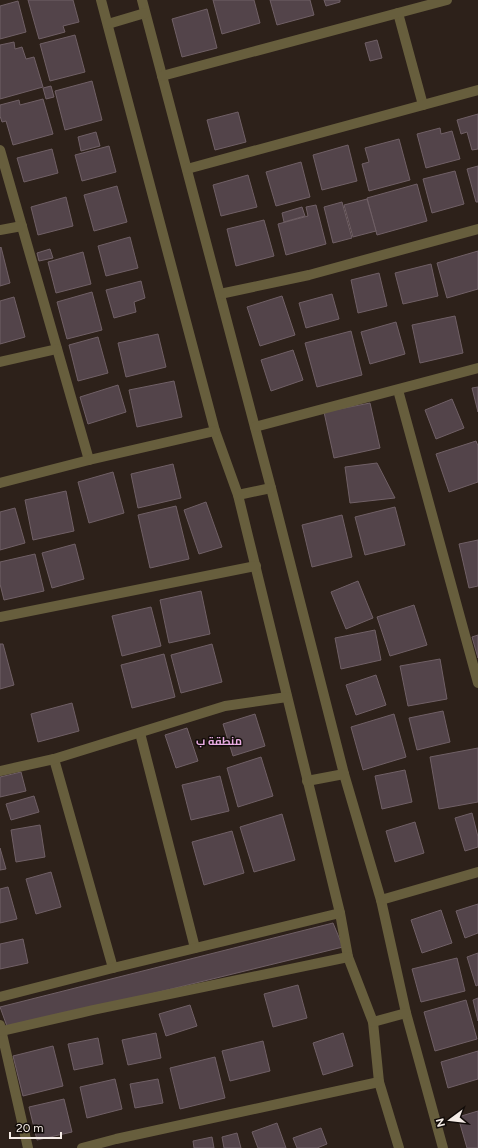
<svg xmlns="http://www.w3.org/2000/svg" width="478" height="1148" viewBox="0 0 478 1148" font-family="Figtree,Cairo,sans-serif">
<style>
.building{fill:#53444a;stroke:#706066}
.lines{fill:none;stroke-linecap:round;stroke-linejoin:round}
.minor{stroke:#675e3d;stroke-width:10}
.labels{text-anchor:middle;stroke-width:3;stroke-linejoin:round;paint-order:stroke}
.neighbourhood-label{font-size:11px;font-weight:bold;fill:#e9ace3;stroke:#120c09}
</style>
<rect width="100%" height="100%" fill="#2d211a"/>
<g class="building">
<path d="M28,0H73L79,22L63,26L65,32L39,39Z"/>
<path d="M213,0H254L260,23L222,34Z"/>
<path d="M270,0H310L314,15L277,25Z"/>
<path d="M324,0H340V2L326,6Z"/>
<path d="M18,1L26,32L0,39V6Z"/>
<path d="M207,9L217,48L182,57L172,19Z"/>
<path d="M75,35L85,72L50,81L40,44Z"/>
<path d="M377,40L382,58L370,61L365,43Z"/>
<path d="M14,42L15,49L22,47L26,59L34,57L43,87L0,99V45Z"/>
<path d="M92,81L102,120L65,130L55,91Z"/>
<path d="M51,86L54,97L46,99L43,88Z"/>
<path d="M43,99L53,134L13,145L6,121L2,122L0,116V105L19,100L20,105Z"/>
<path d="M238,112L246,142L215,150L207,120Z"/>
<path d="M478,114V149L472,150L467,132L461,134L457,120Z"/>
<path d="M440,128L441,134L452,131L460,159L426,168L417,134Z"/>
<path d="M96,132L100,146L81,151L78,137Z"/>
<path d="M399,139L410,180L369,191L362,164L369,162L365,148Z"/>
<path d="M348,145L357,181L322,190L313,155Z"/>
<path d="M109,146L116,172L82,181L75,155Z"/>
<path d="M52,149L58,173L24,182L17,158Z"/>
<path d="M301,162L310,197L276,206L266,172Z"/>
<path d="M478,166V202H476L467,169Z"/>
<path d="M455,171L464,204L432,213L423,179Z"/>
<path d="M248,175L257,207L221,216L213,185Z"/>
<path d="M417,184L427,221L377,235L367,198Z"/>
<path d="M117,186L127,222L94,231L84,195Z"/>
<path d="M66,197L73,226L38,235L31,207Z"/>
<path d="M367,199L376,231L353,237L344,205Z"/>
<path d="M342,202L352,238L333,243L324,207Z"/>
<path d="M316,205L326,244L286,255L278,224L308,216L306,207Z"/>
<path d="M302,207L305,216L284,222L282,213Z"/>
<path d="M264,220L274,256L236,266L227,229Z"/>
<path d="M130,237L138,268L106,276L98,246Z"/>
<path d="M1,247L10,283L0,286V248Z"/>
<path d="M50,249L53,258L39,261L37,253Z"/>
<path d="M478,251V289L447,298L437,263Z"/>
<path d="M83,252L91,284L56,293L48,262Z"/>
<path d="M431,264L438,296L403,304L395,273Z"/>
<path d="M379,273L387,306L358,313L351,280Z"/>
<path d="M141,281L145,298L134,302L136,312L114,318L106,290Z"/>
<path d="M92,292L102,330L67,339L57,302Z"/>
<path d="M332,294L339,319L306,328L299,303Z"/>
<path d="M282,296L295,335L260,346L247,307Z"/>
<path d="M14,297L25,337L0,344V301Z"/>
<path d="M455,316L463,353L420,363L412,325Z"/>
<path d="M396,322L405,354L370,364L361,332Z"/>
<path d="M351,331L362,375L317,387L305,343Z"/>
<path d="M158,334L166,367L126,377L118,343Z"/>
<path d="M98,337L108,373L78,381L69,345Z"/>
<path d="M293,350L303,380L271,391L261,360Z"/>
<path d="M174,381L182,417L137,427L129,390Z"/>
<path d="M118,385L126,412L88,424L80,397Z"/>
<path d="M478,387V412L472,388Z"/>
<path d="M452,399L464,428L436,439L425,410Z"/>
<path d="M370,403L380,448L334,458L324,412Z"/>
<path d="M476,441L478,446V482L449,492L436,454Z"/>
<path d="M377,463L395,498L350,503L345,467Z"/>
<path d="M173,464L181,498L138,508L131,474Z"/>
<path d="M113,472L124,513L89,523L78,482Z"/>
<path d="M66,491L74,531L33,540L25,500Z"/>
<path d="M206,502L222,547L199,554L184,510Z"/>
<path d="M176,506L189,559L150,568L138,515Z"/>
<path d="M395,507L405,545L365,555L355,517Z"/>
<path d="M15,508L25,543L0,550V512Z"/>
<path d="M342,515L352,557L312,567L302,525Z"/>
<path d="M478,540V586L469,588L459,544Z"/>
<path d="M75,544L84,579L52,588L42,553Z"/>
<path d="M35,554L44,591L4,600L0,584V562Z"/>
<path d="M358,581L373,618L346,629L331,592Z"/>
<path d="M201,591L210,634L169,643L160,600Z"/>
<path d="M414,605L427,645L390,656L377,617Z"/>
<path d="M151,607L161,646L122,656L112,616Z"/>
<path d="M375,630L381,660L341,669L335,638Z"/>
<path d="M478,635V658L472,637Z"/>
<path d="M0,644H3L14,685L0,689Z"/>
<path d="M212,644L222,682L181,693L171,655Z"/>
<path d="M164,654L175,697L132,708L121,665Z"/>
<path d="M440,659L447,699L408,706L400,666Z"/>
<path d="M376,675L386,705L356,715L346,685Z"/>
<path d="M72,703L79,731L38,742L31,714Z"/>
<path d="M443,711L450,742L417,750L409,718Z"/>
<path d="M255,714L265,746L233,756L223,724Z"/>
<path d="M394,714L406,757L363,770L351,727Z"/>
<path d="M187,728L198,761L176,768L165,735Z"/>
<path d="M478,748V802L439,809L430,757Z"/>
<path d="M261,757L273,796L238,807L227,768Z"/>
<path d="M405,770L412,802L382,809L375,776Z"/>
<path d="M21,772L26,791L0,797V777Z"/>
<path d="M220,776L229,811L191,820L182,785Z"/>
<path d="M34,796L39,812L11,820L6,804Z"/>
<path d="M472,813L478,837V847L465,851L455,818Z"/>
<path d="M282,814L295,860L254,872L240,827Z"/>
<path d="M415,822L424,853L395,862L386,831Z"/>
<path d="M40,825L45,857L16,862L11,830Z"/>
<path d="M232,831L244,873L204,885L192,842Z"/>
<path d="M0,848L6,869L0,870Z"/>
<path d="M51,872L61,907L36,914L26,879Z"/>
<path d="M8,887L17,919L0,923V889Z"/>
<path d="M478,904V933L465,938L456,911Z"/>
<path d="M441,910L452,943L422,953L411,920Z"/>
<path d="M333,923L343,947L8,1029L0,1007Z"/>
<path d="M23,939L28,963L0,969V944Z"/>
<path d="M478,953V985L476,986L467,957Z"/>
<path d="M457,958L465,991L421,1002L412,969Z"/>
<path d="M298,985L307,1018L273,1027L264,994Z"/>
<path d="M478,998V1021L473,1000Z"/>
<path d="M466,1000L477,1039L435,1051L424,1012Z"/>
<path d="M190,1005L197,1026L166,1036L159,1014Z"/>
<path d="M156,1033L161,1058L128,1065L122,1040Z"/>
<path d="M343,1033L353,1066L323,1075L313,1043Z"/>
<path d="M98,1038L103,1064L74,1070L68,1044Z"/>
<path d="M263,1041L270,1071L230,1081L222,1051Z"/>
<path d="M53,1046L63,1086L23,1096L13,1056Z"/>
<path d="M478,1051V1079L448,1088L441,1062Z"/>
<path d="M215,1057L225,1098L180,1109L170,1068Z"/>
<path d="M115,1079L122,1109L87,1118L80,1087Z"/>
<path d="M158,1079L163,1103L135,1108L130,1084Z"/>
<path d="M64,1099L72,1132L37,1140L29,1107Z"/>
<path d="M478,1111V1148H467L458,1117Z"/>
<path d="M277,1123L286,1148H258L252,1132Z"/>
<path d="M321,1128L327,1144L317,1148H297L293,1138Z"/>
<path d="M237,1133L241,1148H224L222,1137Z"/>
<path d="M212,1137L214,1148H194L193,1141Z"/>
</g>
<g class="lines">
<g class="minor">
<path d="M101,0L215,431L238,495L340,913L348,957L373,1022L379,1082L399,1148"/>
<path d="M142,0L271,488L344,774L381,900L406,1013L443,1148"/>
<path d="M398,13L423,105"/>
<path d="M108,24L145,13"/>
<path d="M162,76L447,0"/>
<path d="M0,150L89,460"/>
<path d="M187,169L478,90"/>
<path d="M0,230L22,226"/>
<path d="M220,294L309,275L478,229"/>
<path d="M0,362L57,349"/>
<path d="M398,390L478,683"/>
<path d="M255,427L478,368"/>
<path d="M0,483L89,460L215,431"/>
<path d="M238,495L271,488"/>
<path d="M0,617L256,566"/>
<path d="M140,733L195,948"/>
<path d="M54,759L113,968"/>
<path d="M0,771L54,759L225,706L287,697"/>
<path d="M307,781L344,774"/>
<path d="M381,900L478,872"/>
<path d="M0,997L113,968L340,913"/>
<path d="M373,1022L406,1013"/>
<path d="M0,1025L28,1148"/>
<path d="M2,1031L93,1010L348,957"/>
<path d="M82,1148L116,1139L379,1082"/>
</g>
</g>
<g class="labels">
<g class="neighbourhood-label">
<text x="219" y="745">منطقة ب</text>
</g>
</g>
<g transform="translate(450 1120) rotate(255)" stroke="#120c09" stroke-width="3" paint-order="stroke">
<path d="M0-3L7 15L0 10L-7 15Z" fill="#f5ece7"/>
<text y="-6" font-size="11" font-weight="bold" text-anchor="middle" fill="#f5ece7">N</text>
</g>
<path d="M10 1132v6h51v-6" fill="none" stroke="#f5ece7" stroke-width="2"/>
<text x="16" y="1132" font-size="12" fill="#f5ece7" stroke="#120c09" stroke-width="3" paint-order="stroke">20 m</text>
</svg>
